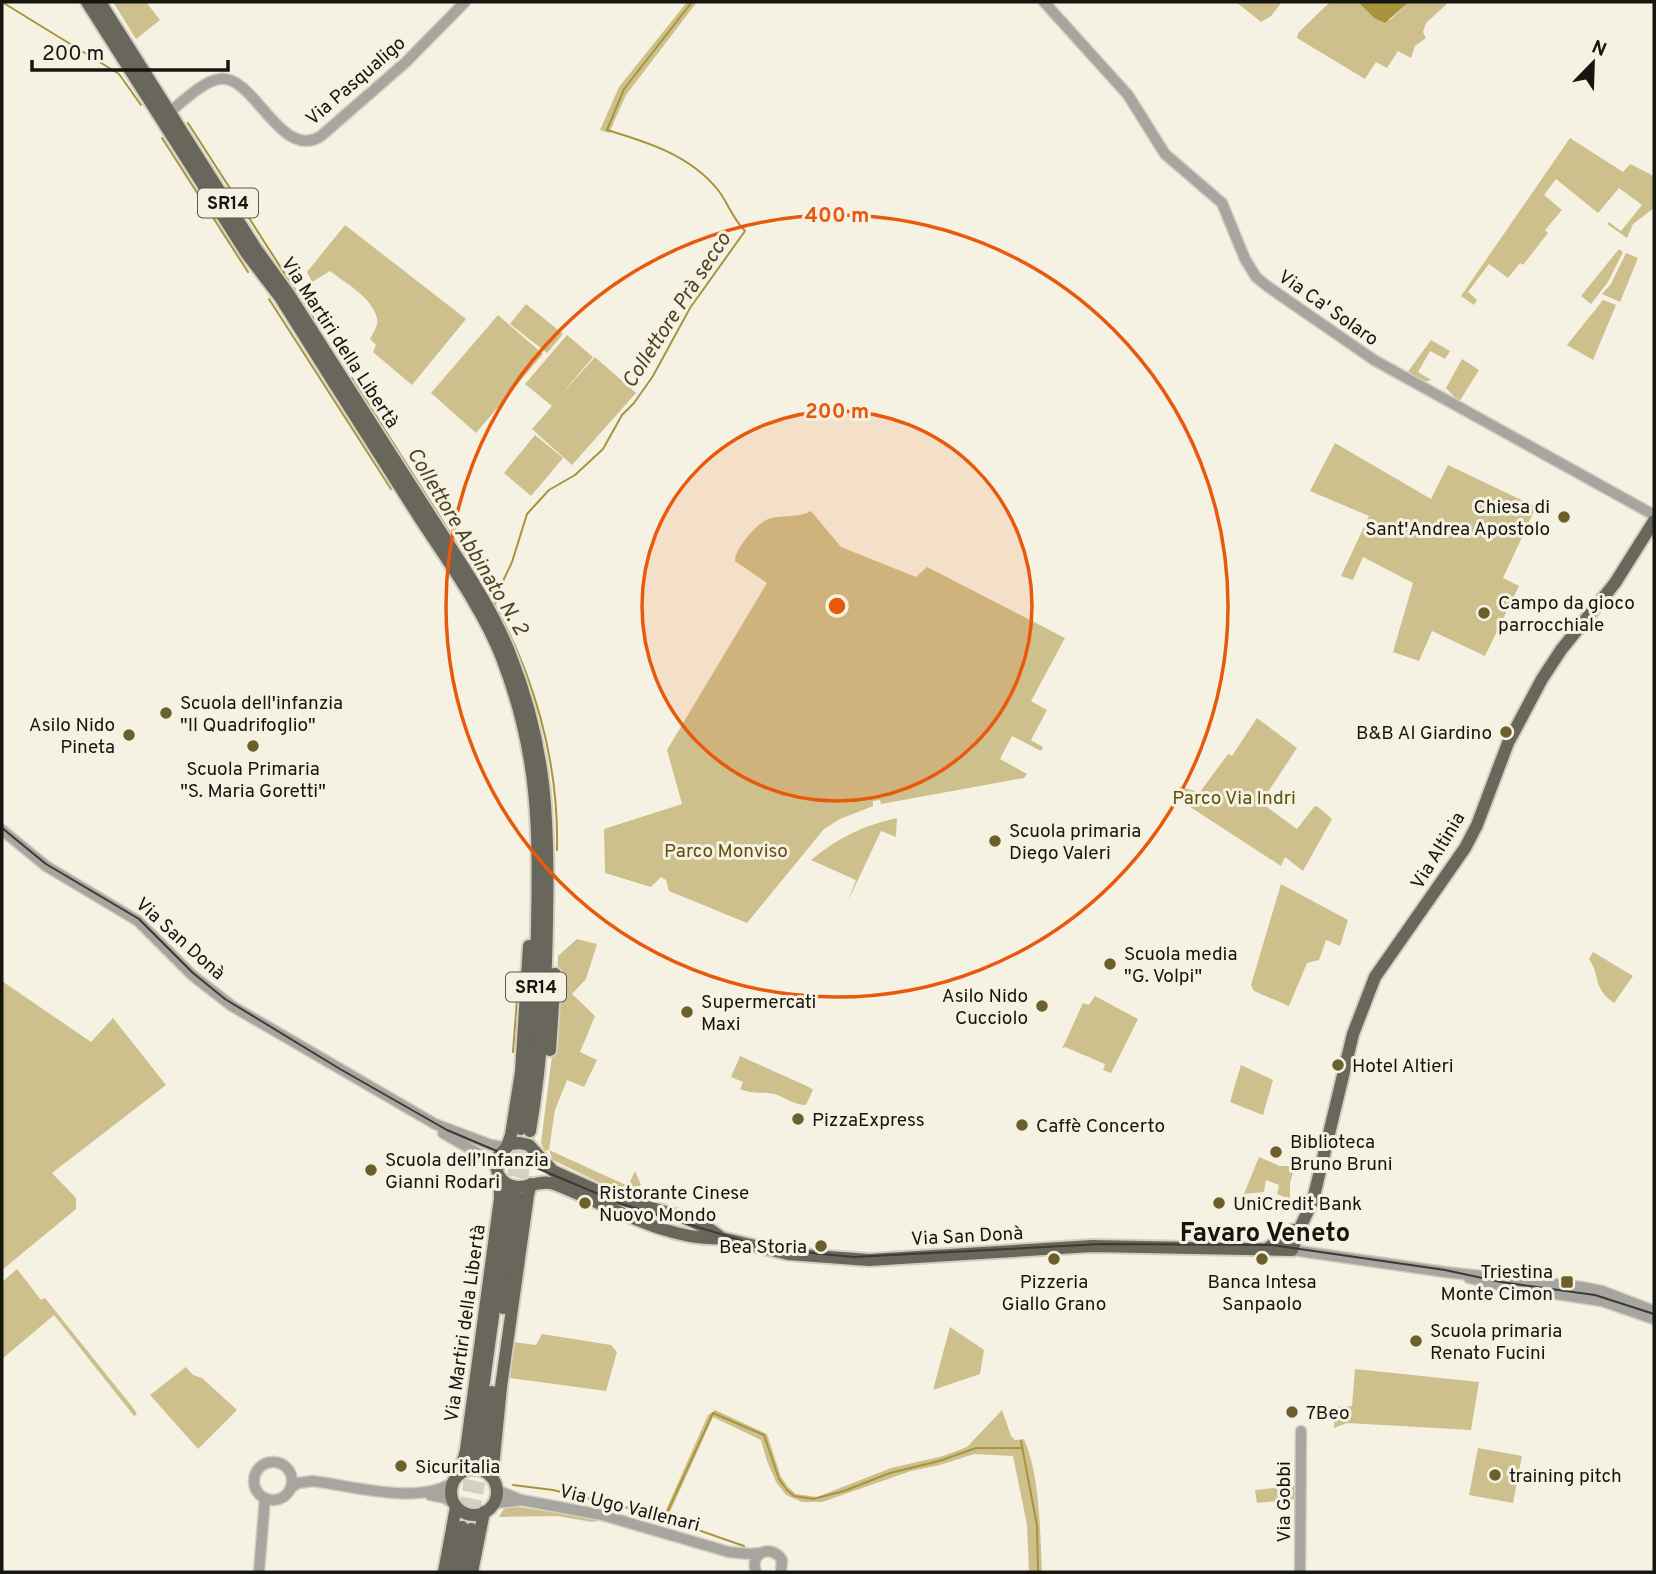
<svg xmlns="http://www.w3.org/2000/svg" width="1656" height="1574" viewBox="0 0 1656 1574" font-family="Overpass,sans-serif">
<style>
.green{fill:#cdc08c}
.water{fill:#a7943d}
.lines{fill:none;stroke-linecap:round;stroke-linejoin:round}
.stream{stroke:#a7943d;stroke-width:2}
.major-tunnel{stroke:#d4d1c3;stroke-width:12;stroke-dasharray:12 6;stroke-linecap:butt}
.minor-casing{stroke:#d2cfc1;stroke-width:13}
.major-casing{stroke:#d2cfc1;stroke-width:16}
.minor{stroke:#a7a59f;stroke-width:10}
.major{stroke:#69665b;stroke-width:12}
.tram{stroke:#3c3a34;stroke-width:2}
.ring{fill:none;stroke:#e8590c;stroke-width:3.5}
.poi-dot{fill:#6b5f2c;stroke:#f6f2e3;stroke-width:2.5}
.labels{text-anchor:middle;stroke-width:6;stroke-linejoin:round;paint-order:stroke}
.shield{fill:#f6f2e3;stroke:#59574f;stroke-width:2}
.shield-label{font-size:18px;font-weight:bold;fill:#161510}
.street-label{font-size:19px;fill:#161510;stroke:#f6f2e3}
.poi-label{font-size:19px;fill:#161510;stroke:#f6f2e3;text-anchor:start}
.park-label{font-size:19px;fill:#5e500d;stroke:#f6f2e3}
.water-label{font-size:21px;font-style:italic;fill:#4e4520;stroke:#f6f2e3}
.district-label{font-size:26px;font-weight:bold;fill:#161510;stroke:#f6f2e3}
.centre{fill:#e8590c;stroke:#f6f2e3;stroke-width:3.5}
.ring-label{font-size:21px;text-anchor:middle;font-weight:bold;fill:#e8590c;stroke:#f6f2e3;stroke-width:6;stroke-linejoin:round;paint-order:stroke}
</style>
<rect width="100%" height="100%" fill="#f6f2e3"/>
<g class="green">
<path d="M113,2H146L160,20L136,39Z"/>
<path d="M687,2H697L626,95L609,133L600,130L619,87Z"/>
<path d="M1236,2H1282L1271,16L1261,22Z"/>
<path d="M1330,2H1358L1374,18L1390,20L1409,2H1449L1426,23L1423,32L1426,38L1415,46L1411,58L1398,51L1387,68L1376,62L1365,79L1297,38L1298,33Z"/>
<path d="M1570,138L1623,172L1630,164L1654,176V208L1633,224L1627,238L1607,224L1609,222L1621,231L1642,205L1619,188L1598,213L1556,179L1544,195L1562,210L1545,230L1548,233L1523,265L1520,263L1508,278L1489,264L1468,292L1477,300L1474,305L1461,296Z"/>
<path d="M345,225L466,319L412,385L373,352L376,345L370,339C373,333 379,325 377,318C372,297 345,283 330,271L312,282L307,272Z"/>
<path d="M1619,249L1623,252L1608,282L1591,304L1581,296Z"/>
<path d="M1626,253L1638,258L1620,302L1602,294L1611,284Z"/>
<path d="M1603,300L1616,305L1593,360L1567,345Z"/>
<path d="M526,304L563,334L547,353L510,324Z"/>
<path d="M498,315L543,354L476,433L431,393Z"/>
<path d="M567,335L593,357L559,397L595,357L636,393L572,465L532,429L552,406L525,384Z"/>
<path d="M1431,340L1450,351L1445,359L1430,351L1418,372L1431,380L1424,382L1407,373Z"/>
<path d="M1462,359L1479,370L1459,402L1446,388Z"/>
<path d="M535,435L563,458L531,496L504,473Z"/>
<path d="M1335,443L1431,499L1448,465L1536,507L1503,578L1519,586L1485,656L1432,631L1419,661L1393,652L1413,583L1363,557L1353,580L1341,576L1369,516L1310,491Z"/>
<path d="M811,511L841,547L916,577L927,567L1065,638L1031,701L1047,710L1031,740L1043,747L1041,751L1012,736L1000,759L1027,774L1024,778L881,804L880,800L873,801V806L840,819L824,829L747,923L669,891L666,880L661,877L651,887L605,873L604,829L682,804L667,750L767,583L735,561C735,548 758,521 771,518C784,515 798,518 811,511Z"/>
<path d="M1257,718L1297,748L1268,792L1271,795L1264,805L1297,829L1314,807L1317,806L1332,819L1303,871L1285,857L1281,866L1181,801L1179,787L1200,792L1228,754L1232,756Z"/>
<path d="M897,818L896,837L881,831L848,901L856,880L811,860C837,838 864,825 897,818Z"/>
<path d="M1281,884L1348,920L1340,946L1326,940L1319,960L1307,963L1289,1006L1254,991L1251,985Z"/>
<path d="M577,939L597,944L586,979L572,994L595,1016L580,1052L597,1060L584,1087L567,1080L555,1110L549,1150L628,1186L635,1171L641,1185L630,1194L621,1193L553,1160L549,1150L545,1151L541,1143L555,1032L558,956Z"/>
<path d="M1593,952L1633,976L1614,1003C1592,987 1601,977 1589,959Z"/>
<path d="M2,981L91,1042L113,1018L166,1085L52,1173L76,1198V1209L2,1270Z"/>
<path d="M1095,996L1138,1019L1111,1073L1103,1070L1105,1064L1065,1047L1062,1049L1083,1003L1089,1005Z"/>
<path d="M740,1056L809,1087L813,1090L806,1105C793,1105 785,1097 774,1094C761,1091 754,1095 740,1089L743,1082L731,1077Z"/>
<path d="M1241,1065L1273,1080L1263,1115L1230,1102Z"/>
<path d="M1259,1157L1280,1166H1295L1290,1183V1199L1277,1194L1279,1185L1266,1180L1264,1192L1244,1194Z"/>
<path d="M17,1269L41,1300L45,1298L134,1409L137,1414L134,1416L54,1315L2,1359V1282Z"/>
<path d="M950,1327L984,1350L980,1374L933,1390Z"/>
<path d="M542,1334L611,1345L617,1352L606,1391L510,1378L514,1342L536,1345Z"/>
<path d="M186,1367L193,1375L202,1378L237,1410L198,1449L150,1395Z"/>
<path d="M1355,1369L1479,1382L1471,1430L1347,1423L1334,1428L1335,1407L1352,1406Z"/>
<path d="M715,1410L767,1434L781,1477L788,1487L796,1494L817,1497L891,1468L943,1456L967,1447L1002,1410L1011,1436L1015,1440L1024,1439C1040,1475 1040,1532 1042,1572H1029L1027,1525L1013,1456L974,1454L940,1465L911,1471L822,1502H802L786,1495L776,1482L767,1461L761,1440L713,1417L665,1523L661,1521L708,1415Z"/>
<path d="M1478,1448L1522,1456L1513,1503L1469,1495Z"/>
<path d="M1295,1486V1499L1257,1503L1255,1490Z"/>
<path d="M506,1505L603,1520L592,1522L557,1516L499,1517Z"/>
</g>
<path class="water" d="M1358,2H1409L1385,23L1374,18Z"/>
<g class="lines">
<g class="stream">
<path d="M2,2L119,74L141,105"/>
<path d="M188,123L317,324"/>
<path d="M162,138L248,272"/>
<path d="M269,299L391,489"/>
<path d="M352,378L487,591C533,670 559,759 557,850"/>
<path d="M494,604L500,599L503,581L512,562L527,514L549,490L575,475L603,449L622,415L634,403L653,376L690,308L745,231C733,219 728,203 718,190C690,155 647,142 607,130L624,89L692,2"/>
<path d="M513,1052L519,974"/>
<path d="M1021,1441L1037,1526L1038,1572"/>
<path d="M513,1485L553,1490L641,1511"/>
<path d="M652,1514L744,1546"/>
<path d="M665,1517L713,1413L764,1435L779,1479L787,1490L794,1496L813,1499L844,1491L890,1473L939,1461L976,1448H1022"/>
</g>
<g class="major-tunnel">
<path d="M510,1194L521,1129"/>
<path d="M519,1196L530,1131"/>
<path d="M462,1527L473,1461"/>
<path d="M471,1529L483,1461"/>
</g>
<defs>
<g id="minor">
<path d="M1044,2L1128,95L1165,154L1222,203L1245,259L1256,277L1267,286L1374,360L1654,515"/>
<path d="M166,115C179,105 204,80 220,79C254,74 281,162 321,136L406,62L465,2"/>
<path d="M2,830L46,866L138,921L192,975L232,1006L435,1124L491,1145L505,1147"/>
<path d="M443,1133L488,1159L497,1170"/>
<path d="M1292,1250L1445,1272L1582,1287L1602,1291L1654,1311"/>
<path d="M1469,1278L1503,1286L1602,1301L1654,1319"/>
<circle cx="273" cy="1481" r="19"/>
<path d="M291,1488L298,1483L313,1481C353,1486 416,1505 452,1483"/>
<path d="M497,1490L521,1500L602,1515L729,1552L750,1554L760,1553"/>
<path d="M430,1495L445,1498L455,1505"/>
<path d="M494,1503L517,1501"/>
<path d="M259,1572L265,1498"/>
<path d="M756,1572C749,1553 771,1543 782,1560L781,1572"/>
<path d="M1300,1572L1301,1431"/>
</g>
<g id="major">
<path d="M87,2L247,254L280,297C325,369 370,440 416,512C446,559 481,605 502,658C539,755 539,827 537,928C536,996 532,1062 521,1129"/>
<path d="M100,2L256,249L288,293C334,366 381,439 428,512C457,558 490,603 510,654C547,748 549,821 547,920C546,991 542,1061 530,1131"/>
<path d="M550,1050L555,974"/>
<path d="M507,1146L511,1135L521,1072L529,946"/>
<path d="M722,1238C667,1242 605,1203 554,1184C538,1178 522,1193 507,1184C497,1178 495,1167 498,1156L510,1144L520,1143L529,1145L553,1171L609,1196L683,1217L711,1230L722,1238L788,1254L869,1260L1092,1246L1292,1250L1300,1228L1313,1200L1353,1034L1375,977L1465,848L1477,825L1508,743L1542,679L1561,650L1615,583L1654,521"/>
<path d="M1268,1248L1293,1230"/>
<path d="M503,1308L519,1198"/>
<path d="M473,1461L510,1194"/>
<path d="M483,1461L492,1392"/>
<circle cx="474" cy="1492" r="23"/>
<path d="M460,1473L466,1450L500,1199V1178"/>
<path d="M492,1477L501,1387L528,1195L531,1184"/>
<path d="M444,1572L456,1507"/>
<path d="M454,1572L462,1527"/>
<path d="M463,1572L471,1529"/>
<path d="M472,1572L484,1512"/>
</g>
</defs>
<use href="#minor" class="minor-casing"/>
<use href="#major" class="major-casing"/>
<use href="#minor" class="minor"/>
<use href="#major" class="major"/>
<path class="tram" d="M2,828L46,864L139,919L193,973L225,999L340,1069L447,1130L622,1204L770,1249L854,1257L1102,1244L1272,1245L1445,1270L1501,1282L1595,1295L1654,1314"/>
</g>
<circle cx="837" cy="606" r="195" fill="#e8590c" fill-opacity=".12"/>
<g class="ring">
<circle cx="837" cy="606" r="195"/>
<circle cx="837" cy="606" r="391"/>
</g>
<g class="poi-dot">
<circle cx="1564" cy="517" r="7"/>
<circle cx="1484" cy="613" r="7"/>
<circle cx="166" cy="713" r="7"/>
<circle cx="1506" cy="732" r="7"/>
<circle cx="129" cy="735" r="7"/>
<circle cx="253" cy="746" r="7"/>
<circle cx="995" cy="841" r="7"/>
<circle cx="1110" cy="964" r="7"/>
<circle cx="1042" cy="1006" r="7"/>
<circle cx="687" cy="1012" r="7"/>
<circle cx="1338" cy="1065" r="7"/>
<circle cx="798" cy="1119" r="7"/>
<circle cx="1022" cy="1125" r="7"/>
<circle cx="1276" cy="1152" r="7"/>
<circle cx="371" cy="1170" r="7"/>
<circle cx="585" cy="1203" r="7"/>
<circle cx="1219" cy="1203" r="7"/>
<circle cx="821" cy="1246" r="7"/>
<circle cx="1054" cy="1259" r="7"/>
<circle cx="1262" cy="1259" r="7"/>
<rect x="1560" y="1275" width="14" height="14" rx="3.5"/>
<circle cx="1416" cy="1341" r="7"/>
<circle cx="1292" cy="1412" r="7"/>
<circle cx="401" cy="1466" r="7"/>
<circle cx="1495" cy="1475" r="7"/>
</g>
<g class="labels">
<g class="shield">
<rect x="198" y="188.5" width="60" height="29" rx="5"/>
<rect x="506" y="972.5" width="60" height="29" rx="5"/>
</g>
<g class="shield-label">
<text x="228" y="209">SR14</text>
<text x="536" y="993">SR14</text>
</g>
<g class="street-label">
<text transform="translate(355 80) rotate(-41)" y="7">Via Pasqualigo</text>
<text transform="translate(1329 307) rotate(35)" y="7">Via Ca' Solaro</text>
<text transform="translate(341 342) rotate(57)" y="7">Via Martiri della Libertà</text>
<text transform="translate(1437 850) rotate(-59)" y="7">Via Altinia</text>
<text transform="translate(181 938) rotate(42)" y="7">Via San Donà</text>
<text transform="translate(967 1235) rotate(-3)" y="7">Via San Donà</text>
<text transform="translate(464 1323) rotate(-82)" y="7">Via Martiri della Libertà</text>
<text transform="translate(1283 1502) rotate(-90)" y="7">Via Gobbi</text>
<text transform="translate(630 1507) rotate(14)" y="7">Via Ugo Vallenari</text>
</g>
<g class="poi-label">
<text x="1550" y="513" text-anchor="end">Chiesa di<tspan x="1550" dy="22">Sant'Andrea Apostolo</tspan></text>
<text x="1498" y="609">Campo da gioco<tspan x="1498" dy="22">parrocchiale</tspan></text>
<text x="180" y="709">Scuola dell'infanzia<tspan x="180" dy="22">"Il Quadrifoglio"</tspan></text>
<text x="115" y="731" text-anchor="end">Asilo Nido<tspan x="115" dy="22">Pineta</tspan></text>
<text x="1492" y="739" text-anchor="end">B&amp;B Al Giardino</text>
<text x="253" y="775" text-anchor="middle">Scuola Primaria<tspan x="253" dy="22">"S. Maria Goretti"</tspan></text>
<text x="1009" y="837">Scuola primaria<tspan x="1009" dy="22">Diego Valeri</tspan></text>
<text x="1124" y="960">Scuola media<tspan x="1124" dy="22">"G. Volpi"</tspan></text>
<text x="1028" y="1002" text-anchor="end">Asilo Nido<tspan x="1028" dy="22">Cucciolo</tspan></text>
<text x="701" y="1008">Supermercati<tspan x="701" dy="22">Maxi</tspan></text>
<text x="1352" y="1072">Hotel Altieri</text>
<text x="812" y="1126">PizzaExpress</text>
<text x="1036" y="1132">Caffè Concerto</text>
<text x="1290" y="1148">Biblioteca<tspan x="1290" dy="22">Bruno Bruni</tspan></text>
<text x="385" y="1166">Scuola dell’Infanzia<tspan x="385" dy="22">Gianni Rodari</tspan></text>
<text x="599" y="1199">Ristorante Cinese<tspan x="599" dy="22">Nuovo Mondo</tspan></text>
<text x="1233" y="1210">UniCredit Bank</text>
<text x="807" y="1253" text-anchor="end">Bea Storia</text>
<text x="1553" y="1278" text-anchor="end">Triestina<tspan x="1553" dy="22">Monte Cimon</tspan></text>
<text x="1054" y="1288" text-anchor="middle">Pizzeria<tspan x="1054" dy="22">Giallo Grano</tspan></text>
<text x="1262" y="1288" text-anchor="middle">Banca Intesa<tspan x="1262" dy="22">Sanpaolo</tspan></text>
<text x="1430" y="1337">Scuola primaria<tspan x="1430" dy="22">Renato Fucini</tspan></text>
<text x="1306" y="1419">7Beo</text>
<text x="415" y="1473">Sicuritalia</text>
<text x="1509" y="1482">training pitch</text>
</g>
<g class="park-label">
<text x="1234" y="804">Parco Via Indri</text>
<text x="726" y="857">Parco Monviso</text>
</g>
<g class="water-label">
<text transform="translate(676 310) rotate(-57)" y="7">Collettore Prà secco</text>
<text transform="translate(468 541) rotate(59)" y="7">Collettore Abbinato N. 2</text>
</g>
<g class="district-label">
<text x="1265" y="1241">Favaro Veneto</text>
</g>
</g>
<circle cx="837" cy="606" r="10" class="centre"/>
<g class="ring-label">
<text x="837" y="222">400 m</text>
<text x="837" y="418">200 m</text>
</g>
<rect width="1656" height="1574" fill="none" stroke="#161510" stroke-width="7"/>
<g transform="translate(1593 63) rotate(23)" stroke="#f6f2e3" stroke-width="5" paint-order="stroke">
<path d="M0-5L12 26L0 18L-12 26Z" fill="#161510"/>
<text y="-10" font-size="19" font-weight="bold" text-anchor="middle" fill="#161510">N</text>
</g>
<path d="M32 60v10h196v-10" fill="none" stroke="#161510" stroke-width="3.5"/>
<text x="42" y="60" font-size="21" fill="#161510" stroke="#f6f2e3" stroke-width="5" paint-order="stroke">200 m</text>
</svg>
